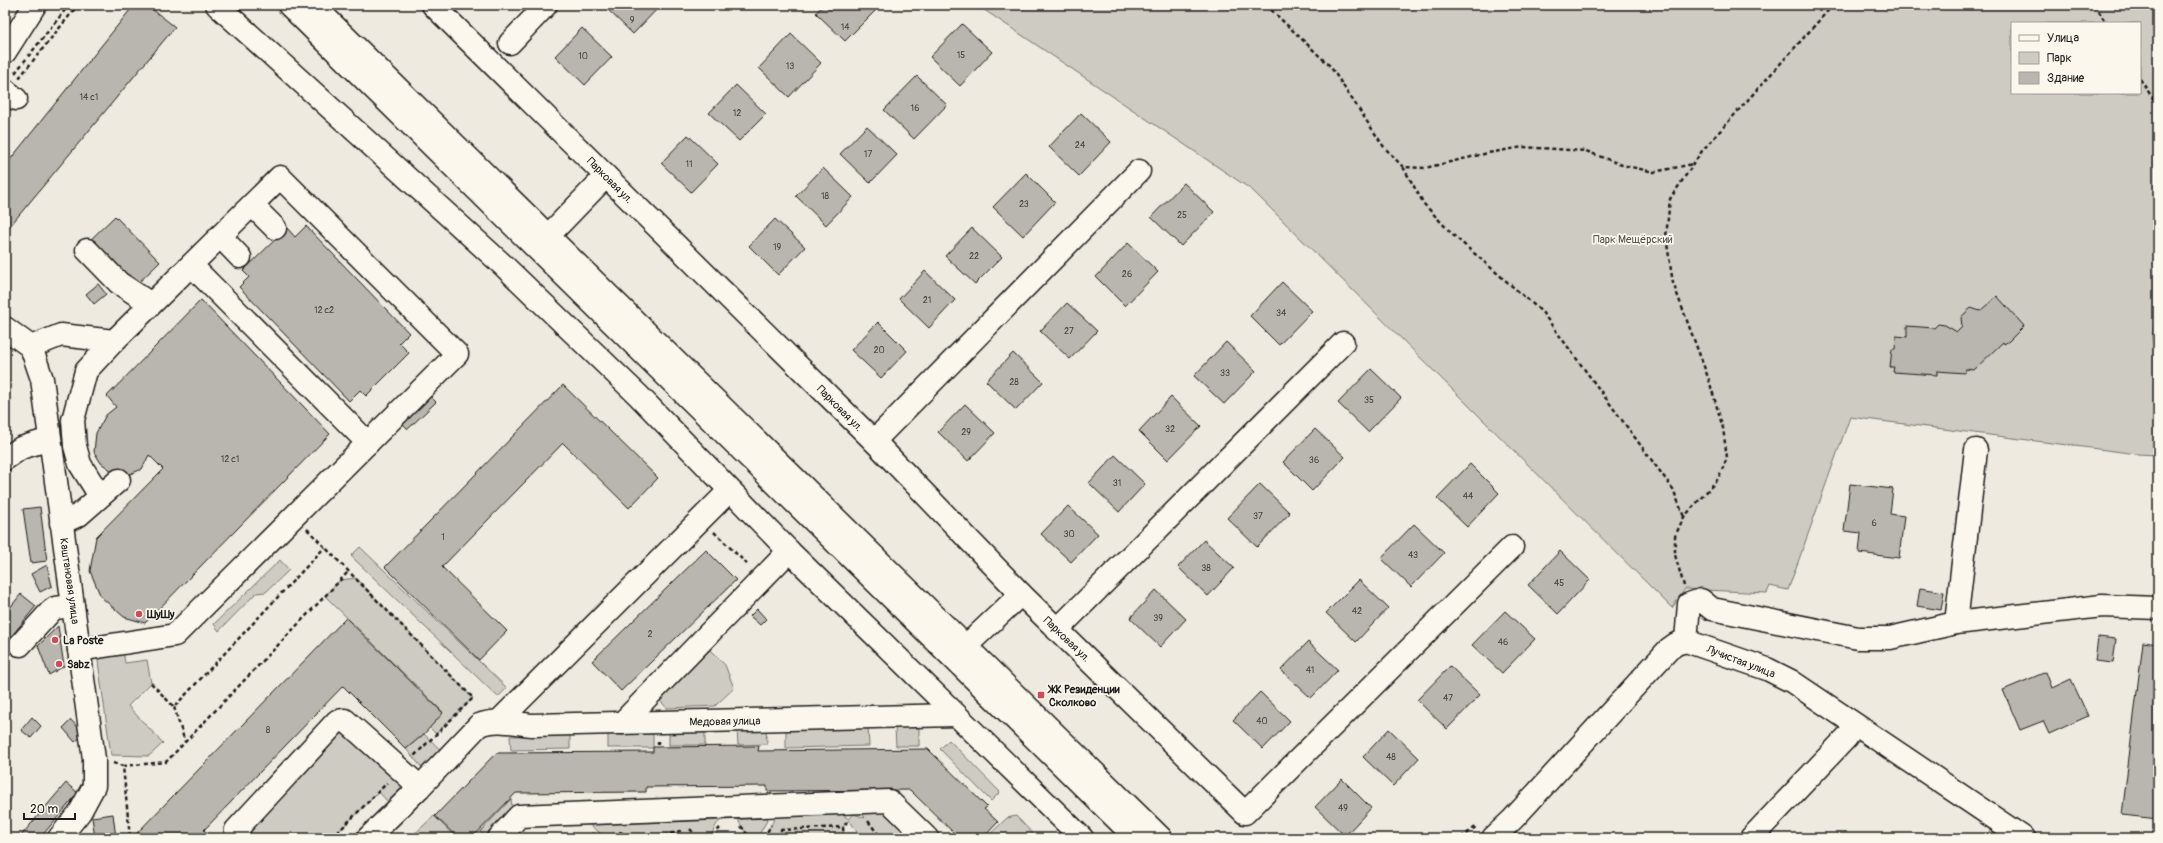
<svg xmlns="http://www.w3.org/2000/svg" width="2163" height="843" viewBox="0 0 2163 843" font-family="Pangolin,sans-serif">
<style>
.green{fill:#ceccc2;stroke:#75746f;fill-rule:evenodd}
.building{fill:#b9b6af;stroke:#1c1c1c}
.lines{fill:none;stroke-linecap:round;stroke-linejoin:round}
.minor-casing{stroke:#1c1c1c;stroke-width:25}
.path{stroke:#1c1c1c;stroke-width:2.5;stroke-dasharray:4 3;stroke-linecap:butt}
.minor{stroke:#fbf7ec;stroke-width:22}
.poi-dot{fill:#d1495b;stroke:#fbf7ec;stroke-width:1.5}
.labels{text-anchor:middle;stroke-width:3.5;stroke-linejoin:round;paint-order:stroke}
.number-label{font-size:9px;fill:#434241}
.street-label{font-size:11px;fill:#1c1c1c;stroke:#fbf7ec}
.park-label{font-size:11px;fill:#51514e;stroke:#fbf7ec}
.poi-label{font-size:11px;font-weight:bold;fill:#1c1c1c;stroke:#fbf7ec;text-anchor:start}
</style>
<rect width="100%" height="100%" fill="#eeeadf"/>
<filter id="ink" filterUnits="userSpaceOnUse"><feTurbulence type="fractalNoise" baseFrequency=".025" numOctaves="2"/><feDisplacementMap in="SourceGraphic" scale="8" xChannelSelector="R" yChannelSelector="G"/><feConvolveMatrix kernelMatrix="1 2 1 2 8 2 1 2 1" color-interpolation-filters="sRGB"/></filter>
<g filter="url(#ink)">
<g class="green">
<path d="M977,5H2158V299L2152,338L2158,366V455L2137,454L1850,417L1788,590L1770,586L1767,593L1685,589L1672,608L1252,190ZM2012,23H2140V93H2012Z"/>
<path d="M360,547L507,688L498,697L351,556Z"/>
<path d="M280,560L289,570L266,592L256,593L219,631L214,624Z"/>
<path d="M356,578L473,698L436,734L429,727L443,712L325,596L340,580Z"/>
<path d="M122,644L125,663L147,660L151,683L128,706L163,743L149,756L111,755L96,647Z"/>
<path d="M710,650L725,665L734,688L715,706L667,708L660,701Z"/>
<path d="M340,726L400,770L407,800L396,811L379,792L332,838H256L250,832L249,823Z"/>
<path d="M919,726V746H896L895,727Z"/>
<path d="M868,727L869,746L786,748V729Z"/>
<path d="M766,728L767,744L738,745L737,729Z"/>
<rect x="669" y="729" width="36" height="16"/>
<path d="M424,734L448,757L430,777L406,749Z"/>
<rect x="608" y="734" width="45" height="14"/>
<path d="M570,735V749L511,750L510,736Z"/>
<path d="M949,740L1000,792L991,801L940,749Z"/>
<path d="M511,799L513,813L487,838L480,832Z"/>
<path d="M889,801L927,838H862L849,820L843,827L844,838H764L777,814L838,812L849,819L854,814L865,818L856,802Z"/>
<path d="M653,810L764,813L768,819L757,838H744L747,835L739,822V817C716,820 719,819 710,838H607L588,824L645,822Z"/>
<path d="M434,816L456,838H410Z"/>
<path d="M1016,816L1037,838H986L1007,818Z"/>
</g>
<g class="building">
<path d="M134,5H147L175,27L5,232V166Z"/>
<path d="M603,5H658L660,6L633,34Z"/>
<path d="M823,5H875L878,8L845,41L816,13Z"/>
<path d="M962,24L992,52L960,86L930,57Z"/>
<path d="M582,28L612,57L585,85L555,56Z"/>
<path d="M791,34L821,63L789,97L759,68Z"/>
<path d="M917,76L947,105L914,139L884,110Z"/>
<path d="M736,85L766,114L739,141L709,113Z"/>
<path d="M1081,113L1111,142L1079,176L1049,147Z"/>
<path d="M867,126L897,155L870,183L840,154Z"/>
<path d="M688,135L718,164L691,192L661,163Z"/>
<path d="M823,168L853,197L826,225L796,196Z"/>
<path d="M1026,173L1055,202L1023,236L993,207Z"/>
<path d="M1184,183L1214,212L1181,246L1151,217Z"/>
<path d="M115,216L160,262L133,288L88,242Z"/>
<path d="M775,219L805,247L778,275L749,246Z"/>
<path d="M306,226L409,333L399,343L409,353L366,396L360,390L349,401L239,287L249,277L243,271L287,228L295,237Z"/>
<path d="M972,228L1002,257L975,284L945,256Z"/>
<path d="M1128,243L1158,272L1125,306L1096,277Z"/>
<path d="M925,271L955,300L929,328L899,299Z"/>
<path d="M1282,282L1312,311L1279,345L1250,316Z"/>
<path d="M98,284L106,294L94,304L86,294Z"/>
<path d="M1997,296L2024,326L2009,341L2004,344L2003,342L1974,370L1965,369V373L1937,371V375L1893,372L1894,367H1890L1892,349H1895L1896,336L1907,337V326L1934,328L1938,324L1945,325L1957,332L1962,327L1961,317L1971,308L1980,311Z"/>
<path d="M201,300L330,434L145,623L124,617L101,597L90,571L96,537L163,469L149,455L142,469L130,474H116L101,463L94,452L96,433L106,415L116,407L107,396Z"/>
<path d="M1067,303L1097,331L1070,359L1040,331Z"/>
<path d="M878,322L907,351L881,378L851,350Z"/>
<path d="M1226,342L1256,371L1224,404L1194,376Z"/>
<path d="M1013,353L1043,382L1016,410L986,381Z"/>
<path d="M1371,369L1401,398L1368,432L1338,403Z"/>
<path d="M563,385L658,478L629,508L563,443L442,567L507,631L479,660L385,567Z"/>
<path d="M425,391L436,402L408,429L398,419Z"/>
<path d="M1171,397L1201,426L1168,460L1139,431Z"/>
<path d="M965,404L995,433L968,461L938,432Z"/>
<path d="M1315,429L1345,457L1312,491L1283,462Z"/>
<path d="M1115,455L1145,484L1119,512L1089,483Z"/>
<path d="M1470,464L1499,493L1467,527L1437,498Z"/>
<path d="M1260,484L1290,513L1257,547L1227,518Z"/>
<path d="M1850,484L1893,489L1890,514L1904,516L1899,558L1859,553L1861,533L1844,531Z"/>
<path d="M1068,506L1098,534L1071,562L1041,534Z"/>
<path d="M40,507L47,561L31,563L23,509Z"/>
<path d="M1414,524L1444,553L1411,587L1381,558Z"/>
<path d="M1204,540L1234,568L1208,596L1178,567Z"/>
<path d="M706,550L736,580L621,691L592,661Z"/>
<path d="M1560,551L1590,580L1558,614L1528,585Z"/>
<path d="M47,565L52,586L40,592L31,574Z"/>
<path d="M1359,580L1388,608L1356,642L1326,613Z"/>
<path d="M1920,588L1944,592L1941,610L1917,606Z"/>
<path d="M1156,590L1186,619L1160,647L1130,618Z"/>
<path d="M21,594L36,606L10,638L5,634V614Z"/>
<path d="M757,609L766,619L760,625L750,616Z"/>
<path d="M1505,611L1535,639L1502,673L1472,645Z"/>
<path d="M346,618L443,713L424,734L406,749L343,686L204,830L213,838H143L137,833Z"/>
<path d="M58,626L64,666L49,675L38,646Z"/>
<path d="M2098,637L2116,639L2113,663L2095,661Z"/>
<path d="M1308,642L1338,670L1311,698L1281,670Z"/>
<path d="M2143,642L2158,644V819L2122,815Z"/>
<path d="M1450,666L1480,695L1447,729L1417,700Z"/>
<path d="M2046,672L2052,688L2071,679L2088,716L2049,734L2043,721L2020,730L2003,690Z"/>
<path d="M1260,692L1290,721L1263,749L1233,720Z"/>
<path d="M32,717L41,726L31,738L21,730Z"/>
<path d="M71,720L84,734L75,742L63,728Z"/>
<path d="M1389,729L1419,758L1393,786L1363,757Z"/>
<path d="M759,746L758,751L928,749L987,807L984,809L998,822L983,838H959L910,790L767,791V786L646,787V792L516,793L472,838H458L435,816L496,753L653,752V747Z"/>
<path d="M1342,779L1371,808L1345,836L1315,807Z"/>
<path d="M66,783L78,793L40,838H19Z"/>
<path d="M113,814L116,838H95L92,817Z"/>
</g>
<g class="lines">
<defs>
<g id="minor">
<path d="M217,5L503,265L638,395L789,551L1082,838"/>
<path d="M289,5L1136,838"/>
<path d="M313,5L1161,838"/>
<path d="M433,5L874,441L1021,594L1245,813L1512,547"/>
<path d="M510,43L546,5"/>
<path d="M5,52L35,5"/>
<path d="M5,90L16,99"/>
<path d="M252,205L275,228"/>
<path d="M549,235L606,176"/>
<path d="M220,236L240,257"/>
<path d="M87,250L119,283L151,304"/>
<path d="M191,265L368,443"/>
<path d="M5,328L31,347L42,379L94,759V786L80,812L59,838"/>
<path d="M31,347L61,335L114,341L280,177L457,354L175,635L79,650"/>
<path d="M874,441L1139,171"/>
<path d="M5,459L21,448L50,439"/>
<path d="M100,496L80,464L75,446L73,420L86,371L114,341"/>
<path d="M61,523L79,515L119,480"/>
<path d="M1956,623L2102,606L2158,608"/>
<path d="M1057,630L1343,343"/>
<path d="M1686,641L1689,604L1701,600L1712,609L1858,638H1890L1956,623L1976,450"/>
<path d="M20,645L51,611L55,608L73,606"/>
<path d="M966,646L1021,594"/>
<path d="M500,720L729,491"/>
<path d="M622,723L789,551"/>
<path d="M240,838L236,830L337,721L345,720L420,787"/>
<path d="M368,838L420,787L479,725C496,718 514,723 532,725L956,715"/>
<path d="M499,838L519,816L889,801L927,838"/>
<path d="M1493,838L1513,819L1669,649L1676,644L1686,641L1767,669L1791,681L2024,838"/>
<path d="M1751,838L1847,737"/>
</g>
</defs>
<use href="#minor" class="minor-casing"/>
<g class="path">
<path d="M1266,5L1330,66L1384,147L1403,167L1425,168L1488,153L1523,147L1586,151L1622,165L1654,172L1693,164"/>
<path d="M2095,5L2106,23"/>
<path d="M5,9L7,5"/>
<path d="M15,73L69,5"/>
<path d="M19,78L78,5"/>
<path d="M2140,79L2158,106"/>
<path d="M1403,167L1424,204L1453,235L1542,312L1673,489L1684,517"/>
<path d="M307,529L473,698L413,757"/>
<path d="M714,532L748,565"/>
<path d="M1684,586L1675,555V536L1684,517L1718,479L1727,458L1723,428L1709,380L1673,283L1666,237L1670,199L1702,151L1833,5"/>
<path d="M151,683L174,707L325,547"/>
<path d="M174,707L185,742"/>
<path d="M658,741V746"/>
<path d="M113,763L123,766L130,838"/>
<path d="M123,766L166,762L349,571"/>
<path d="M868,821L881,838"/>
<path d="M741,826L750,838"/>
<path d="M690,829L698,838"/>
<path d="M619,832L640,838"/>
<path d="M592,833L595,838"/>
<path d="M332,838L387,783"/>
<path d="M657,838L683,830"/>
<path d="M717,838L718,830L720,828"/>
<path d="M764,838L771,825"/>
<path d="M782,838L781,830L843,827"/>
<path d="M844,838L843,827L847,822"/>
<path d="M1461,838L1477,826"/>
</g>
<use href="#minor" class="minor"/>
</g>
</g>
<g class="poi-dot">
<circle cx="139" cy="614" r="4"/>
<circle cx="55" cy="640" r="4"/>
<circle cx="59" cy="664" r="4"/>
<rect x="1037" y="691" width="8" height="8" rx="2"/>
</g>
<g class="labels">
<g class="number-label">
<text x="632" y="23">9</text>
<text x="845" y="30">14</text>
<text x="961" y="58">15</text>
<text x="583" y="59">10</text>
<text x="790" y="69">13</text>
<text x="89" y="100">14 с1</text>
<text x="915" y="111">16</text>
<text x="737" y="116">12</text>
<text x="1080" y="148">24</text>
<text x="868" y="157">17</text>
<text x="689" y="167">11</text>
<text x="825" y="199">18</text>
<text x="1024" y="207">23</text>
<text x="1182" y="218">25</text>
<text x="777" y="250">19</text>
<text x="974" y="259">22</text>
<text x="1127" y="277">26</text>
<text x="927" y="303">21</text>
<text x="324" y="313">12 с2</text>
<text x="1281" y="316">34</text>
<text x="1069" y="334">27</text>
<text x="879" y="353">20</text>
<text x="1225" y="376">33</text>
<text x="1014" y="385">28</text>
<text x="1369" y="403">35</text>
<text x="1170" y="432">32</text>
<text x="966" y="435">29</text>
<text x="230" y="462">12 с1</text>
<text x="1314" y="463">36</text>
<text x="1117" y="486">31</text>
<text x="1468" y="499">44</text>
<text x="1258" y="519">37</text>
<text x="1874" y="526">6</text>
<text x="1069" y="537">30</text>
<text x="443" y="540">1</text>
<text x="1413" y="558">43</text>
<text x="1206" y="571">38</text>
<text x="1559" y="586">45</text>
<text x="1357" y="614">42</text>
<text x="1158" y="621">39</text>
<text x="650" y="637">2</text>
<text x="1503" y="645">46</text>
<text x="1310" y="673">41</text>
<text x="1448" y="701">47</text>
<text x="1262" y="724">40</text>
<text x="268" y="733">8</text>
<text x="1391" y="760">48</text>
<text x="1343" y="811">49</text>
</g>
<g class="street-label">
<text transform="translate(610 180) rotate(45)" y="4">Парковая ул.</text>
<text transform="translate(840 408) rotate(45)" y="4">Парковая ул.</text>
<text transform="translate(70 581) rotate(82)" y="4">Каштановая улица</text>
<text transform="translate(1067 639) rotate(44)" y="4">Парковая ул.</text>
<text transform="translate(1741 661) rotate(21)" y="4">Лучистая улица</text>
<text transform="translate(725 721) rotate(-1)" y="4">Медовая улица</text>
</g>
<g class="park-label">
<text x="1633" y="243">Парк Мещёрский</text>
</g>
<g class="poi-label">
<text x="147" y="618">ШуШу</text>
<text x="63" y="644">La Poste</text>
<text x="67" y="668">Sabz</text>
<text x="1049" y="693">ЖК Резиденции<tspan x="1049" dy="13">Сколково</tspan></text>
</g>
</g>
<rect width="2163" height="843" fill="none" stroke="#fbf7ec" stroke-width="20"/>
<rect x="10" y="10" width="2143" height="823" fill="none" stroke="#1c1c1c" stroke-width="1.5" filter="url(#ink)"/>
<rect x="2011" y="22" width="130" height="72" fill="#fbf7ec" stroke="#a29f99"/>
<rect x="2019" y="35" width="20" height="6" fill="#fbf7ec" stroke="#a29f99"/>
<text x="2047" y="42" font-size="12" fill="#1c1c1c">Улица</text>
<rect x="2019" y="52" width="20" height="12" fill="#ceccc2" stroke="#a29f99"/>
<text x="2047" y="62" font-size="12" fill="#1c1c1c">Парк</text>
<rect x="2019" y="72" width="20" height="12" fill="#b9b6af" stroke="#a29f99"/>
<text x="2047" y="82" font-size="12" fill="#1c1c1c">Здание</text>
<path d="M24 813v6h51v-6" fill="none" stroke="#1c1c1c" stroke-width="2"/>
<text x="30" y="813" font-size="12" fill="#1c1c1c" stroke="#fbf7ec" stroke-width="3" paint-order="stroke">20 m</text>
</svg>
